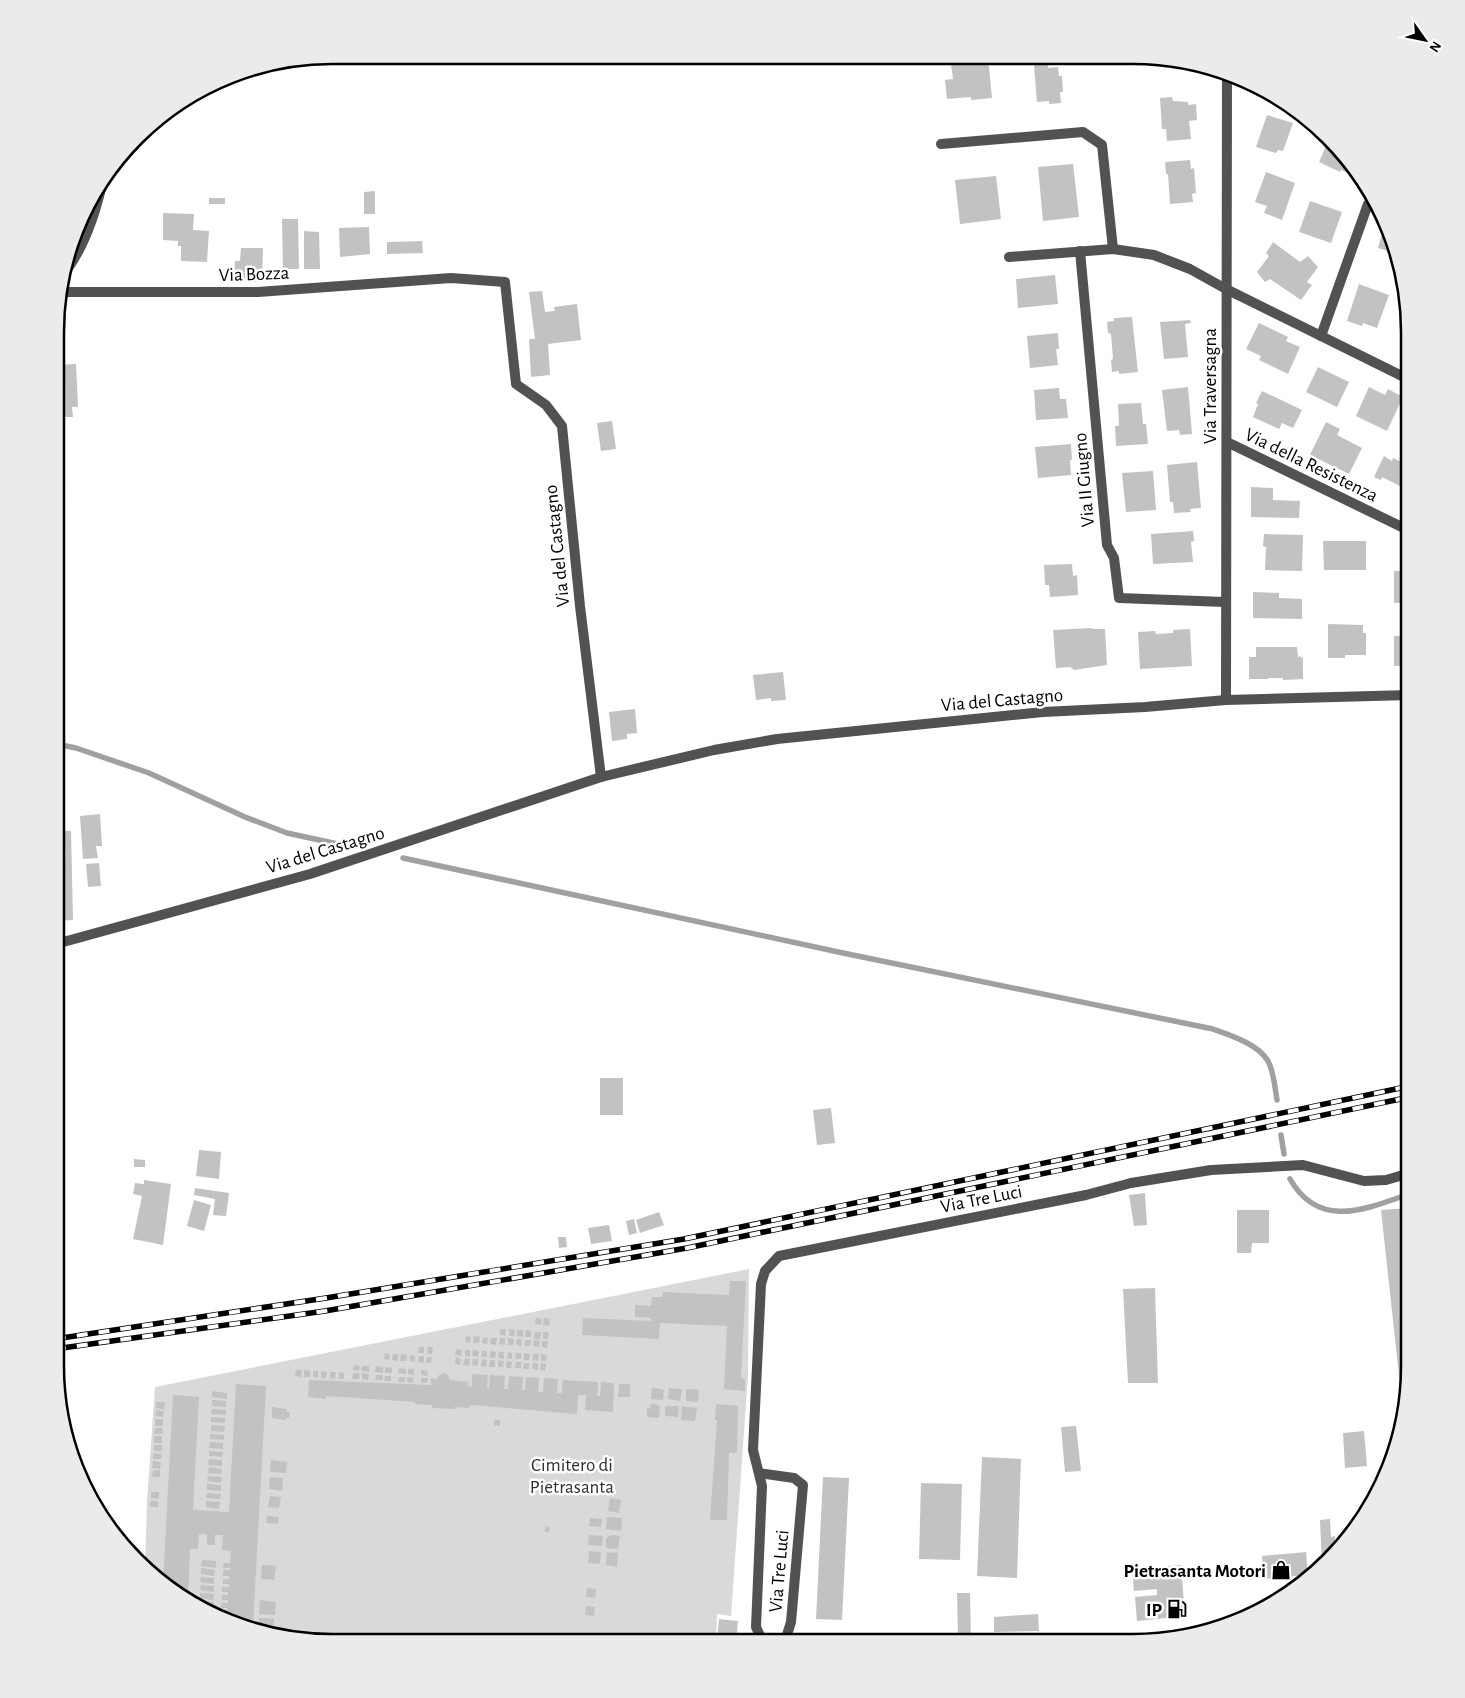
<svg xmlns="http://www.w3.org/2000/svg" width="1465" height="1698" viewBox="0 0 1465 1698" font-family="'Alegreya Sans',sans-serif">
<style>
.green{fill:#d9d9d9}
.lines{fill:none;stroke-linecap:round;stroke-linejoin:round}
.stream{stroke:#a0a0a0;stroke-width:5.5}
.building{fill:#c2c2c2}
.primary-casing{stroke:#dbdbdb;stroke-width:15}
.minor{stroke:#525252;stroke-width:10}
.primary{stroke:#000;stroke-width:12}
.rail-casing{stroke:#000;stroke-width:5.5}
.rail{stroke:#fff;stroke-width:4;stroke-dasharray:11;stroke-linecap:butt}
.labels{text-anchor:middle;stroke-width:5;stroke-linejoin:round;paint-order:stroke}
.street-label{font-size:19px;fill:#000;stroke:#fff}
.park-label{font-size:19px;fill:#303030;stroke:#fff}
.poi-label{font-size:19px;font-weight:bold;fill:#000;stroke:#fff;text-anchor:end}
.rim{fill:none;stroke:#000;stroke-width:2.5}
</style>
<rect width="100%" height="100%" fill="#fff"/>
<path class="green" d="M749,1269L748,1375L731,1616L717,1614L716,1642H313L243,1628L193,1606L145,1569L147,1502L155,1387Z"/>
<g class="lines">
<g class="stream">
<path d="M56,744L76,748L149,773L245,817L287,833L347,846"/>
<path d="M403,858L843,953L1213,1029C1230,1035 1258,1044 1268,1061C1274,1072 1275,1088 1277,1100"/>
<path d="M1281,1135L1284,1154"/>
<path d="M1290,1179C1319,1230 1366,1209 1409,1194"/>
</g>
</g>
<g class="building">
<path d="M950,57H988L992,98L971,100V97L947,99L945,80L953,79Z"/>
<path d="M1048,64V68L1058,67L1059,76H1062L1063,92H1060L1061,103L1049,104V101L1037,102L1034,65Z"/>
<path d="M1250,82L1275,95V98L1248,88Z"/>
<path d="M1172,97L1173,101L1188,102V105L1196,104L1197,120L1189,121L1191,139L1167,141L1166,129H1162L1160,98Z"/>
<path d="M1267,115L1293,123L1283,151L1278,150L1276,153L1256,147Z"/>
<path d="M1328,141L1335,144L1360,177L1341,170L1340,172L1319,162Z"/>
<path d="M1190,160L1191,169L1194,168L1196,193L1192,194L1193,202L1170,204L1168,174H1166L1165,162Z"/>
<path d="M1073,164L1079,217L1043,221L1038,167Z"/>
<path d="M1266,172L1295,183L1282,220L1264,213L1267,206L1255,202Z"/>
<path d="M996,176L1001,219L960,224L955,180Z"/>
<path d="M375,191V214H364V192Z"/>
<rect x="209" y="198" width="16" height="6"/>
<path d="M1310,201L1342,212L1331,243L1299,232Z"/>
<path d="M163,213L194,214L193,230L209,231L207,262L181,261V246H178V241L163,240Z"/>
<path d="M282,219H298L299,269H283Z"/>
<path d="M1385,223L1388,229L1398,254L1378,248Z"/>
<path d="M369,227L370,254L340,257L339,228Z"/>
<path d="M304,231L319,232L320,269H304Z"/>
<path d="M422,241L423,253L387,254V242Z"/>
<path d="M1273,242L1300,262L1308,256L1318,267L1307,282L1312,285L1301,300L1270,279L1265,282L1257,272L1269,256L1266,253Z"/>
<path d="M241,248H263L262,282L234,281L235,261H240Z"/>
<path d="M1055,275L1058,304L1018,308L1016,279Z"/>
<path d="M1359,284L1389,295L1377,328L1363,323L1362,326L1347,321Z"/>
<path d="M542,291L545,312L555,311L554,307L577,304L581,340L548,344L550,375L531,377L529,339H535L529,292Z"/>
<path d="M1132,317L1138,372L1119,374V371L1112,372L1111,360L1113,359L1111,334L1108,333L1107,322L1114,321V318Z"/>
<path d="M1190,320L1191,323L1185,324L1188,357L1164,359L1160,322Z"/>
<path d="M1259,323L1288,337L1286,341L1300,347L1288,374L1259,360L1261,356L1246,349Z"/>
<path d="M1410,328V347L1404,345Z"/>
<path d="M1058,333L1059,349H1056L1058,365L1030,368L1027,336Z"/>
<path d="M76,364L78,407H72L73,417H57V365Z"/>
<path d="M1318,367L1349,382L1337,407L1306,392Z"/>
<path d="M1188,387L1192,434L1180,435L1179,430L1167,431L1162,390Z"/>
<path d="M1369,387L1385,395L1388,389L1403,397L1387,431L1356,416Z"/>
<path d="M1059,388L1060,399H1066L1068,418L1036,420L1034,390Z"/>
<path d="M1262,391L1302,410L1293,428L1282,423L1279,429L1253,417L1258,404L1256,403Z"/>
<path d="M1141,403L1143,424H1146L1148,444L1116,446L1115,426H1119L1118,404Z"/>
<path d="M612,421L616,449L601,451L597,423Z"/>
<path d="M1326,422L1340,429L1337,435L1362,448L1349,474L1310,455Z"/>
<path d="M1071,444L1072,460H1070L1071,475L1038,478L1035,447Z"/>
<path d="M1384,456L1392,461L1393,458L1410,466V485L1406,492L1400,490L1402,487L1382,477L1381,480L1374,477Z"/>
<path d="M1197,462L1201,508L1190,509L1191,512L1174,513L1173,502H1170L1167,465Z"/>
<path d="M1153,471L1156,510L1126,512L1122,473Z"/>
<path d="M1251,487L1273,488V500L1300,501L1299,518L1251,517Z"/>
<path d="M1193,531L1194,541L1191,542L1193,562L1153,564L1151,534Z"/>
<path d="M1264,534L1303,535L1302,571L1265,570L1266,547L1263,546Z"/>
<path d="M1323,541H1366V570H1324Z"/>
<path d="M1072,564L1073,576L1077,575L1078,595L1050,597L1049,585H1045L1044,565Z"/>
<rect x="1394" y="571" width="16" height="32"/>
<path d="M1253,592L1279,593V598L1302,599V619L1253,618Z"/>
<path d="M1328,624L1363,625V633H1366V655H1345V658H1328Z"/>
<path d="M1408,624H1410V666H1394V636H1408Z"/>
<path d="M1091,628L1093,629H1105L1107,665L1074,670L1070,667L1056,668L1053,630Z"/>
<path d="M1190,629L1192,666L1140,669L1138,632L1155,631L1156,634L1173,633V630Z"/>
<path d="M1256,647H1297L1298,657L1301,656V659L1303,656V679L1283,680V678H1268V679H1249V657H1256Z"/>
<path d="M783,672L786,700L771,701V698L756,700L753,675Z"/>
<path d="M635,709L637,733L627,734V739L612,741L609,712Z"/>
<path d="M100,814L102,846H96L98,858L83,859L80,816Z"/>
<path d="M57,831H71L73,920L58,921Z"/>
<path d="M99,863L101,886L88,887L86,864Z"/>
<rect x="600" y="1078" width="23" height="37"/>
<path d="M831,1108L835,1143L817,1145L813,1110Z"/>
<path d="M199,1150L221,1152L219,1179L196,1176Z"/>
<path d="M134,1159L145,1160V1167H134Z"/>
<path d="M144,1180L171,1184L163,1245L133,1239L142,1196L133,1194L135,1183L144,1184Z"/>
<path d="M195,1188L229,1193L226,1216L213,1215L215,1199L194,1195Z"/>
<path d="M1145,1193L1147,1225L1134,1226L1129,1195Z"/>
<path d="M194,1200L211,1205L204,1231L187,1226Z"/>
<path d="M1409,1208V1385L1408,1394H1401L1381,1210Z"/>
<path d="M1237,1210H1269V1243H1252L1251,1253H1237Z"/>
<path d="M659,1212L664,1225L640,1233L636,1220Z"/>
<path d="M634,1219L637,1233L629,1235L626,1221Z"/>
<path d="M609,1225L612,1241L591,1244L588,1228Z"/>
<path d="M558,1237H566L567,1247L559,1248Z"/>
<path d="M730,1281H746L741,1378L745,1379V1391L724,1389L727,1326L660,1323L659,1339L582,1335L583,1318L651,1321V1318L635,1317V1305L651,1306L652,1297H662L663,1292L729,1295Z"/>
<path d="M1155,1288L1158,1383H1128L1123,1289Z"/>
<path d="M536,1318L542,1319L541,1325L535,1324Z"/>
<path d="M544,1318L550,1319L549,1326L543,1325Z"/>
<path d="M500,1329H506L505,1336L500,1335Z"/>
<path d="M509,1329L515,1330L514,1336H509Z"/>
<path d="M517,1330H523V1337L517,1336Z"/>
<path d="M526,1330L531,1331V1337H525Z"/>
<path d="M535,1332H541L540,1339H534Z"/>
<path d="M543,1332H549L548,1339H543Z"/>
<path d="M466,1336L471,1337L470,1343L465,1342Z"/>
<path d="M474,1336L480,1337L479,1343H473Z"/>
<path d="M483,1337L488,1338L487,1344L482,1343Z"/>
<path d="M491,1338H497L496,1345L490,1344Z"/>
<path d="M500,1338H505V1345L499,1344Z"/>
<path d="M508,1338L514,1339L513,1345H508Z"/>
<path d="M517,1339H522L521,1346L516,1345Z"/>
<path d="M525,1340H531L530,1346H525Z"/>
<path d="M534,1340L540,1341L539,1347L533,1346Z"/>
<path d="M542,1341H548L547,1348L542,1347Z"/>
<path d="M419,1347H424V1353H418Z"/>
<path d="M428,1347H433L432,1354H427Z"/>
<path d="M456,1349L462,1350L461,1356L455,1355Z"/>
<path d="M465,1350H470V1357L465,1356Z"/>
<path d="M473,1350L479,1351L478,1357L472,1356Z"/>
<path d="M482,1351H487V1357H481Z"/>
<path d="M490,1351L496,1352L495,1358H490Z"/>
<path d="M499,1352H504V1359L498,1358Z"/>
<path d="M508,1352L512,1353V1359L507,1358Z"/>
<path d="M385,1353L390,1354L389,1360L384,1359Z"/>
<path d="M516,1353H521V1359H515Z"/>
<path d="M524,1353L530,1354L529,1360H524Z"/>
<path d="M393,1354H398V1361L392,1360Z"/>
<path d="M401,1354L407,1355L406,1361H400Z"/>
<path d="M533,1354H539L538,1361L533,1360Z"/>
<path d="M541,1354L547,1355L546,1361H541Z"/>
<path d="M410,1355L415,1356V1362L410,1361Z"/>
<path d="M419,1356H424V1363L418,1362Z"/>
<path d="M427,1357H432L431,1363H426Z"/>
<path d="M456,1357L461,1359L460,1365L455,1364Z"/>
<path d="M465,1358L470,1359L469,1366L463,1365Z"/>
<path d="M473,1359H478V1366L472,1365Z"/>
<path d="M482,1359L487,1360L486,1367L481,1366Z"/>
<path d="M490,1360H495V1367H489Z"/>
<path d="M498,1360L504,1361L503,1367H498Z"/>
<path d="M507,1361L512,1362L511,1368H506Z"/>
<path d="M516,1362H521V1368H515Z"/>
<path d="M524,1363H529V1369H523Z"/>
<path d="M533,1363H538V1370L532,1369Z"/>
<path d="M541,1363L546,1364L545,1371L540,1370Z"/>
<path d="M354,1365L360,1366L359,1371L353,1370Z"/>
<path d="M362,1366H369V1372L361,1371Z"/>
<path d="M376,1366L383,1367V1373L375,1372Z"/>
<path d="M385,1367L392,1368V1373H385Z"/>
<path d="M399,1368L406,1369V1374L398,1373Z"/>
<path d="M408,1369H414V1375L408,1374Z"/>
<path d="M296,1370H302L301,1377L295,1376Z"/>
<path d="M304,1370L310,1371V1377H304Z"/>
<path d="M421,1370L428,1371L427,1376L421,1375Z"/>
<path d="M313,1371H318V1378L313,1377Z"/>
<path d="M321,1371L327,1372L326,1378H321Z"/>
<path d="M330,1372H336L335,1379L330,1378Z"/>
<path d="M339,1372L344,1373V1379H339Z"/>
<path d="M353,1373H360L359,1379H352Z"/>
<path d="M362,1373L369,1374L368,1380L362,1379Z"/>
<path d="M444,1373L448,1375L450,1380L468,1382L467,1386L472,1387V1374L488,1375L487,1388H489L490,1375L505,1376L504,1389H508L509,1376L523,1377L522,1390H525L526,1377L539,1378L538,1392H543L544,1378L558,1379L557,1393H562L563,1380L598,1382L597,1396H600L601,1382L614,1383L613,1412L585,1410L586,1395H578L577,1414L470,1405L469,1408L455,1407V1409L432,1408V1405L415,1404V1402L326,1396V1399L308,1397L309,1380L431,1385V1378L437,1379L439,1375Z"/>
<path d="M376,1375H383V1380H375Z"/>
<path d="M385,1376H391V1381H384Z"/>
<path d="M399,1377H405V1382H398Z"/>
<path d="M407,1377L414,1378L413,1383L407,1382Z"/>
<path d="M421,1378H428L427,1383H421Z"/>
<path d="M236,1384L266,1386L253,1626L236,1625L220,1618L227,1619V1616H221V1610H227L228,1608H221L222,1603H228V1600H222V1595H228V1592H222V1587H229V1584H223V1579H229V1576H223V1570H230V1568H223L224,1563H230L231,1551L222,1550L223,1535H215V1545H207V1534H199L198,1549H190L188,1602L163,1583L173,1395L199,1397L193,1510L229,1512Z"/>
<path d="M619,1384H630V1397H618Z"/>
<path d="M652,1387L664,1390L663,1400L651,1399Z"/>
<path d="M669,1388L682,1389L680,1401L668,1399Z"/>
<path d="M686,1389L699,1390L698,1402L686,1401Z"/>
<path d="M212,1391L227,1393V1399L212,1397Z"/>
<path d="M212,1400L226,1401V1407L212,1406Z"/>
<path d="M156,1402H165L164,1409L156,1408Z"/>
<path d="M66,1403L68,1415H61L60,1404Z"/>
<path d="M653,1403L660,1406L659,1418L647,1417V1408L650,1409V1405Z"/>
<path d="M716,1404L738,1406L737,1453H729L727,1520H710L717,1420H715Z"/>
<path d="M665,1406H679L678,1417L665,1416Z"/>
<path d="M682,1406L697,1408L695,1421L681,1420Z"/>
<path d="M272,1407L287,1409L286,1412H290L289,1418H286V1420L272,1418Z"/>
<path d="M212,1409L226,1410V1415L211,1414Z"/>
<path d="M156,1410L164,1411L163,1417L155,1416Z"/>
<path d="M211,1417L225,1418V1423L211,1422Z"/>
<rect x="155" y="1419" width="8" height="7"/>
<path d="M494,1420H500V1426L494,1425Z"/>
<path d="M211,1425L225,1426L224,1432L211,1431Z"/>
<path d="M1076,1426L1081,1471L1065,1472L1061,1427Z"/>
<path d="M155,1428H162L163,1434H154Z"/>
<path d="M1364,1431L1367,1466L1345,1468L1343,1433Z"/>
<path d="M210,1434L224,1435V1440L210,1439Z"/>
<rect x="154" y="1436" width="8" height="7"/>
<path d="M210,1442L223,1443V1449L209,1448Z"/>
<rect x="154" y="1445" width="8" height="6"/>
<path d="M209,1451L223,1452L222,1457L209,1456Z"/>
<path d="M153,1453L161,1454L162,1459H153Z"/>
<path d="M982,1457L1021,1459L1017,1578L977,1576Z"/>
<path d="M209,1459L222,1460V1466L208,1465Z"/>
<path d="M271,1460L287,1462L286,1473L270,1472Z"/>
<rect x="575" y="1460" width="5" height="5"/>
<path d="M153,1461L161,1462L160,1469L152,1468Z"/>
<path d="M209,1467L222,1469L221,1474L208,1473Z"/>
<path d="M153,1470H160V1477H152Z"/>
<path d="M208,1476L222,1477L221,1483L207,1481Z"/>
<path d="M270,1477L283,1478L282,1491L269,1489Z"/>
<path d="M823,1477L849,1478L842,1620L816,1619Z"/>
<path d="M921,1483L962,1484L960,1560L919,1559Z"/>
<path d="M207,1484L221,1485V1491L207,1490Z"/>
<path d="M151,1492H159V1499L151,1498Z"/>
<path d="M207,1493L221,1494L220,1499L206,1498Z"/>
<path d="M270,1496L281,1497L279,1508L268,1507Z"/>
<path d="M610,1498L621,1500L619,1513L608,1511Z"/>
<rect x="150" y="1501" width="8" height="6"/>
<path d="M206,1501L220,1502L219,1509L206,1507Z"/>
<path d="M267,1516L279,1517L278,1524L266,1523Z"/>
<path d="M607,1517L622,1518L621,1531L606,1529Z"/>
<path d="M590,1518L602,1519L601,1527L589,1526Z"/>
<path d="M1330,1519L1331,1537L1335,1536V1554L1322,1567L1320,1520Z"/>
<path d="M545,1526L550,1527L549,1532H545Z"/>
<path d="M589,1535L603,1536L602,1546L588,1545Z"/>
<path d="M611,1535L620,1536L618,1549L606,1548V1539Z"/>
<path d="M589,1551L601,1552L600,1564L588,1563Z"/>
<path d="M607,1552L618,1553L617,1567L606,1565Z"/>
<path d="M1306,1552L1308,1575L1264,1579L1262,1556Z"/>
<path d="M202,1560L216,1561V1568L201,1566Z"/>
<path d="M262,1565L276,1566L274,1580L261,1579Z"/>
<path d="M1181,1565L1185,1616L1137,1621L1135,1597L1157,1595V1589L1134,1591L1132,1569Z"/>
<path d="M201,1568L215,1570L214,1576L201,1574Z"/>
<path d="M201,1577L214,1578V1584L200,1582Z"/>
<path d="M201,1585L214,1586V1592L200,1590Z"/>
<path d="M587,1588L596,1589L595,1598L586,1597Z"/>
<path d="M200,1593L214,1594L213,1600L200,1598Z"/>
<path d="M957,1593H970L971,1639H958Z"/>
<path d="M260,1600L276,1602L275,1615L259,1614Z"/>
<path d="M200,1601L214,1602L213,1607L200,1606Z"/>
<path d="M586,1606L595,1607L594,1616L585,1615Z"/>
<path d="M198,1608L213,1609V1615Z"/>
<path d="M1038,1614L1039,1631L994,1632V1617Z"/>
<path d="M259,1618L274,1619L273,1633L258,1631Z"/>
<path d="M719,1619L738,1621L736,1642H717Z"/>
</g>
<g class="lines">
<defs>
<path id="primary" d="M1136,1642L1174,1639"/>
</defs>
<use href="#primary" class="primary-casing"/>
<g class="minor">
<path d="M941,144L1083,132L1102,145L1113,249"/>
<path d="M1080,251L1107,545L1114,558L1119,598L1225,602"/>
<path d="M1009,257L1113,249L1154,255L1190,269L1226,289L1410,380"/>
<path d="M66,271C86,244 96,212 103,180"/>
<path d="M59,292H258L451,278L505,282L516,384L546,405L562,426L580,606L601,777"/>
<path d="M1321,336L1368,204"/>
<path d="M1227,442L1410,531"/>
<path d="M1226,700L1227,73"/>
<path d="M56,944L310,874L601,777L714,750L777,739L1043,712L1145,707L1226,700L1410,695"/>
<path d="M759,1473L794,1478L803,1485L791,1622L786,1638L780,1642"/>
<path d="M766,1642L761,1638L756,1627L762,1486L753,1450L761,1284L765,1271L779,1256L1086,1195L1131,1183L1211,1170L1303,1165L1364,1181L1386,1180L1410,1173"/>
</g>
<use href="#primary" class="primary"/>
<defs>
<g id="rail">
<path d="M55,1339L326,1298L684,1239L1410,1086"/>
<path d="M55,1349L325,1311L687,1248L1410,1097"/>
</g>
</defs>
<use href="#rail" class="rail-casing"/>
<use href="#rail" class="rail"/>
</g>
<defs>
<symbol id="shop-bare" viewBox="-9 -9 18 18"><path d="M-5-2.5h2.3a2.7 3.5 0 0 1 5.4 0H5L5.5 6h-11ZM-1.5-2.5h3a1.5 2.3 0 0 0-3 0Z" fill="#000" stroke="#fff" stroke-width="2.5" paint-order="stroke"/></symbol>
<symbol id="fuel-bare" viewBox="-9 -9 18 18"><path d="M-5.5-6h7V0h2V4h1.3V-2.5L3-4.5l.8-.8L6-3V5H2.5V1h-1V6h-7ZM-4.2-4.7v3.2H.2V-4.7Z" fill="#000" stroke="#fff" stroke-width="2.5" paint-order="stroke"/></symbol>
</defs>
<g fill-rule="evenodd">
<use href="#shop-bare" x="1267" y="1556" width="28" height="28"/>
<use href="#fuel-bare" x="1163" y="1595" width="28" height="28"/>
</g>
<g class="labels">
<g class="street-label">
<text transform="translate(254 273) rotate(-2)" y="7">Via Bozza</text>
<text transform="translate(1209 386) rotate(-90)" y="7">Via Traversagna</text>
<text transform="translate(1312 464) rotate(26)" y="7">Via della Resistenza</text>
<text transform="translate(1083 480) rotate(-95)" y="7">Via II Giugno</text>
<text transform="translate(556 546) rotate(-96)" y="7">Via del Castagno</text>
<text transform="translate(1002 699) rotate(-5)" y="7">Via del Castagno</text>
<text transform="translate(325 849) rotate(-17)" y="7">Via del Castagno</text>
<text transform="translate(981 1198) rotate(-11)" y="7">Via Tre Luci</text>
<text transform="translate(778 1571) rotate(-85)" y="7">Via Tre Luci</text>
</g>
<g class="park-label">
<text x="572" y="1471">Cimitero di<tspan x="572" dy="22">Pietrasanta</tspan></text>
</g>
<g class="poi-label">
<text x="1266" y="1577">Pietrasanta Motori</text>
<text x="1162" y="1616">IP</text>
</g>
</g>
<path d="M0 0H1465V1698H0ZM332 64H1133A268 268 0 0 1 1401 332V1366A268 268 0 0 1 1133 1634H332A268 268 0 0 1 64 1366V332A268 268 0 0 1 332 64Z" fill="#ebebeb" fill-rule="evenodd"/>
<path class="rim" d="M332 64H1133A268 268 0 0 1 1401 332V1366A268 268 0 0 1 1133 1634H332A268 268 0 0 1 64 1366V332A268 268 0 0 1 332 64Z"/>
<g transform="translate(1425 40) rotate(123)" stroke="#ffffff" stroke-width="4" paint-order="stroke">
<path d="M0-4L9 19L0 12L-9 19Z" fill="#000000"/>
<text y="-8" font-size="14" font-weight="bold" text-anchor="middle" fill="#000000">N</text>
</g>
</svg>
